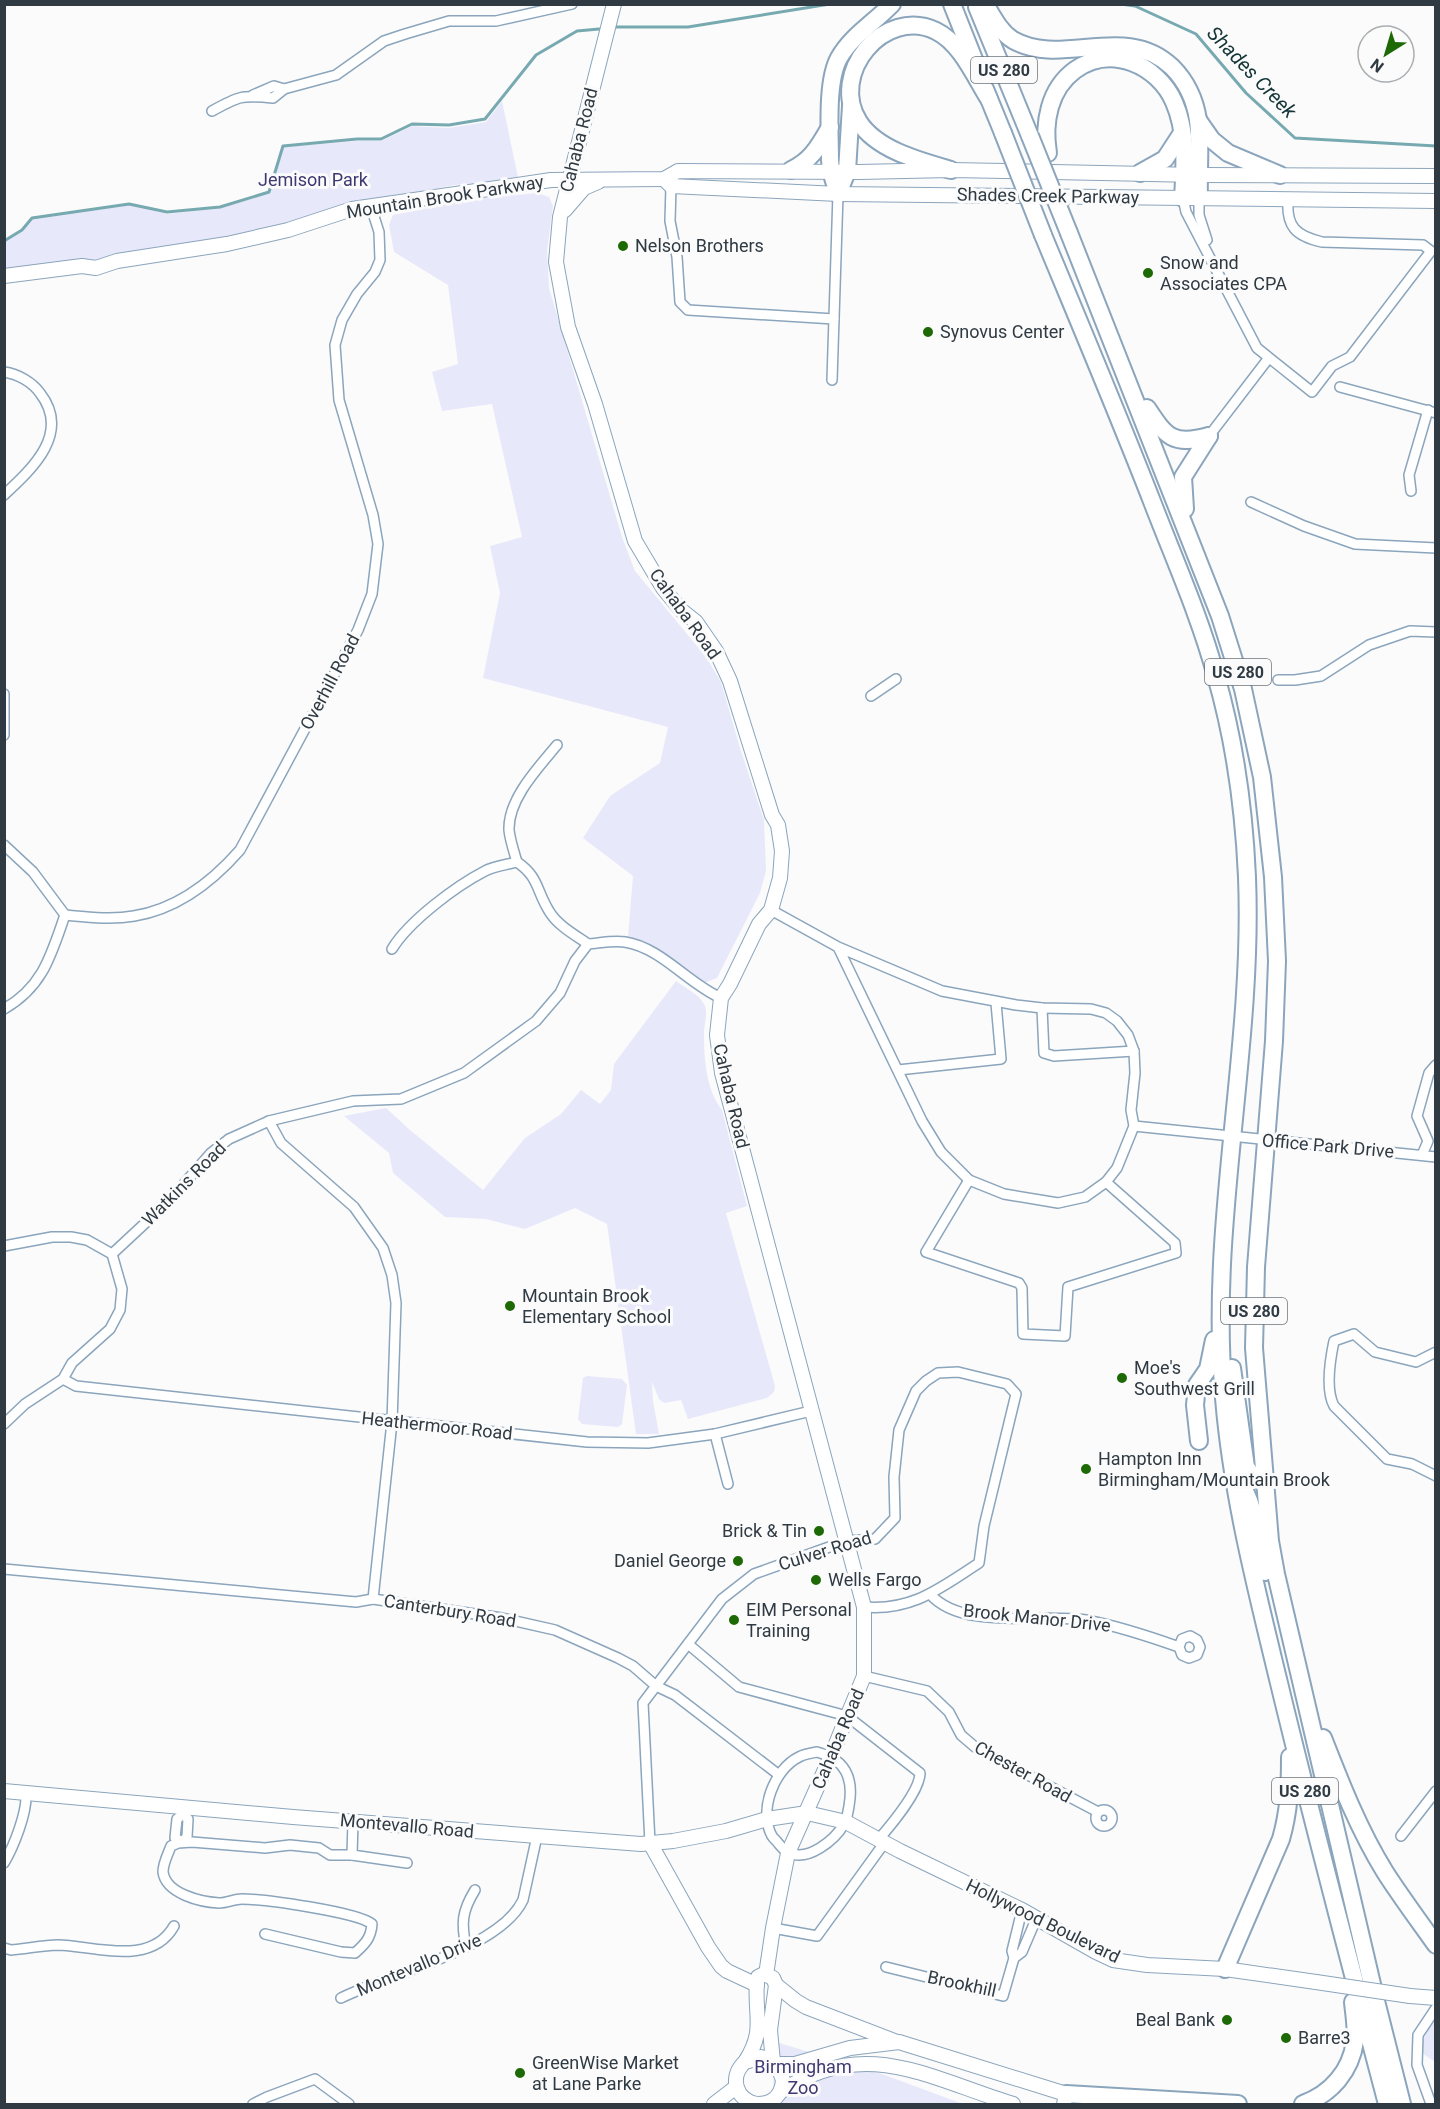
<svg xmlns="http://www.w3.org/2000/svg" width="1440" height="2109" viewBox="0 0 1440 2109" font-family="Roboto,sans-serif">
<style>
.green{fill:#e8e8fb}
.lines{fill:none;stroke-linecap:round;stroke-linejoin:round}
.stream{stroke:#77a9b0;stroke-width:3}
.street-casing{stroke:#8ba5bc;stroke-width:12}
.secondary-casing{stroke:#8ba5bc;stroke-width:16}
.highway-casing{stroke:#8ba5bc;stroke-width:20}
.street{stroke:#fff;stroke-width:9}
.secondary{stroke:#fff;stroke-width:14}
.highway{stroke:#fff;stroke-width:16}
.secondary-bridge-casing{stroke:#8ba5bc;stroke-width:16;stroke-linecap:butt}
.highway-bridge-casing{stroke:#8ba5bc;stroke-width:20;stroke-linecap:butt}
.secondary-bridge{stroke:#fff;stroke-width:14}
.highway-bridge{stroke:#fff;stroke-width:16}
.poi-dot{fill:#1d6906;stroke:#fbfbfb;stroke-width:2}
.labels{text-anchor:middle;stroke-width:6;stroke-linejoin:round;paint-order:stroke}
.shield{fill:#fbfbfb;stroke:#6c747a;stroke-width:1.5}
.shield-label{font-size:16px;font-weight:bold;fill:#2f3a43}
.street-label{font-size:18px;fill:#2f3a43;stroke:#fbfbfb}
.park-label{font-size:18px;fill:#3f3872;stroke:#fbfbfb}
.poi-label{font-size:18px;fill:#2f3a43;stroke:#fbfbfb;text-anchor:start}
.water-label{font-size:20px;font-style:italic;fill:#143537;stroke:#fbfbfb}
</style>
<rect width="100%" height="100%" fill="#fbfbfb"/>
<g class="green">
<path d="M502,101L519,182L454,185L348,207L219,241L94,261L5,272V241L22,230L32,218L129,204L167,214L220,208L270,193L284,147L357,141H381L412,126L448,128L486,122Z"/>
<path d="M537,193L549,197L553,206L547,251L549,288L622,537L635,571L706,657L721,682L740,748L764,820L766,871L760,893L717,978L704,983C681,965 658,944 628,937L633,876L583,838L610,796L660,763L668,727L483,678L500,593L490,546L522,537L492,404L442,411L432,372L458,364L448,285L394,252L389,225L393,215L474,199Z"/>
<path d="M676,981C684,987 696,993 702,1001C710,1011 704,1022 704,1033C704,1060 706,1089 722,1110L747,1206L726,1213L775,1386L774,1392L767,1398L688,1419L681,1400L664,1403L659,1399L652,1382L653,1401L659,1434H636L607,1224L575,1208L525,1229L486,1219L445,1217L393,1173L389,1153L344,1116L386,1108L410,1130L483,1190L525,1138L561,1114L581,1090L600,1104L611,1090L614,1064Z"/>
<path d="M587,1376L622,1379L627,1385L622,1424L618,1427L582,1424L578,1419L583,1378Z"/>
<path d="M1435,2021V2062L1422,2053C1422,2039 1426,2031 1435,2021Z"/>
<path d="M776,2042L882,2074L963,2104H772Z"/>
</g>
<g class="lines">
<g class="stream">
<path d="M1121,4L1135,6L1196,34L1246,93L1295,138L1436,146"/>
<path d="M615,27H688L830,4"/>
<path d="M4,241L22,230L32,218L129,204L167,212L220,207L269,192L283,146L357,139H381L412,124L449,125L485,119L536,55L577,31L599,29"/>
</g>
<defs>
<g id="street">
<path d="M253,95L274,86L284,89"/>
<path d="M212,111C239,96 241,95 273,98L284,89L336,75L384,41L405,34L449,21H496L572,4"/>
<path d="M671,186L670,221L677,257L680,302L688,310L834,319"/>
<path d="M1183,198L1186,212L1257,348L1312,392L1332,366L1350,357L1431,251L1423,245L1322,242C1296,236 1286,227 1288,199"/>
<path d="M1199,198V215L1207,240"/>
<path d="M4,372C18,374 32,382 40,393C71,433 33,468 4,495"/>
<path d="M832,380L838,194"/>
<path d="M1340,387L1436,413"/>
<path d="M1209,436L1268,359"/>
<path d="M1411,491L1409,475L1428,410"/>
<path d="M1251,502L1304,526L1355,544L1436,548"/>
<path d="M1278,680H1295L1321,676L1369,645L1410,631L1436,632"/>
<path d="M4,694V735"/>
<path d="M871,696L896,679"/>
<path d="M4,845L33,872L65,915"/>
<path d="M517,862C514,852 510,840 509,830C508,799 538,768 557,745"/>
<path d="M771,910L838,947L942,991L1016,1005L1042,1008L1091,1009L1106,1013L1117,1021L1128,1035L1134,1051L1135,1073L1131,1110L1134,1126L1117,1168L1106,1182L1085,1197L1058,1203L1004,1194L969,1180L941,1152L922,1121L838,947"/>
<path d="M65,915C87,917 111,920 134,916C178,909 212,882 240,850L358,630L372,594L378,544L373,515L339,400L335,345L342,320L357,294L375,272L380,260L379,232L371,207"/>
<path d="M392,949C409,921 456,886 485,871C494,866 506,865 517,862C539,877 536,890 549,911C557,925 575,935 588,944"/>
<path d="M1042,1008L1044,1053L1054,1056L1134,1051"/>
<path d="M4,1009C43,987 51,955 65,915"/>
<path d="M898,1070L1001,1059L996,1003"/>
<path d="M269,1121L281,1143L354,1207L383,1248L392,1275L396,1303L392,1422L373,1599"/>
<path d="M1134,1126L1436,1157"/>
<path d="M1422,1155L1428,1141L1417,1116L1429,1073L1436,1065"/>
<path d="M969,1180L926,1252L1019,1283L1022,1288L1023,1334L1065,1336L1068,1287L1176,1253L1175,1243L1106,1182"/>
<path d="M4,1246L52,1237H71L87,1240L112,1254L122,1289L120,1310L110,1329L72,1363L63,1379L25,1404L4,1424"/>
<path d="M112,1254L169,1201L211,1153L229,1139L269,1121L353,1101L401,1099L464,1073L536,1021L560,993L575,961L588,944C600,943 614,940 625,942C662,948 687,983 721,998"/>
<path d="M1436,1352L1416,1362L1375,1352L1354,1334L1334,1341C1330,1360 1325,1389 1334,1406L1387,1459L1412,1464L1436,1476"/>
<path d="M63,1379L76,1386L587,1442L648,1443L715,1434L811,1411"/>
<path d="M715,1434L728,1484"/>
<path d="M4,1569L356,1602L373,1599L502,1618L555,1630L618,1658L633,1666L656,1686L675,1695L779,1775"/>
<path d="M930,1594C962,1631 1042,1613 1086,1620C1118,1626 1148,1636 1179,1647L1182,1655L1189,1658L1197,1655L1200,1647L1197,1640L1190,1636L1182,1639L1179,1647"/>
<path d="M688,1644L739,1687L847,1716L920,1773C920,1791 891,1825 879,1839"/>
<path d="M864,1676L927,1691L949,1712L961,1735L975,1747L1098,1812"/>
<path d="M817,1752C845,1759 854,1778 849,1806C848,1812 847,1819 844,1824C835,1840 807,1863 788,1852C784,1851 781,1846 778,1843C778,1842 772,1837 772,1836C758,1811 774,1769 799,1757C804,1754 811,1753 817,1752Z"/>
<circle cx="1104" cy="1818" r="8"/>
<path d="M183,1814L188,1819L187,1837L182,1842L175,1838L177,1819Z"/>
<path d="M353,1822L352,1855L407,1863"/>
<path d="M1401,1836L1436,1791"/>
<path d="M650,1843L643,1703L722,1599L754,1574L846,1541L875,1539L895,1518L894,1477L899,1430L916,1391L926,1381L938,1373L958,1372L1007,1384L1016,1394L984,1526L979,1563C940,1588 913,1611 864,1607"/>
<path d="M4,1863C14,1846 27,1813 26,1794"/>
<path d="M773,1928L817,1936L885,1842"/>
<path d="M265,1934L341,1952L355,1953C365,1944 371,1938 372,1924C357,1912 264,1899 242,1899C234,1899 227,1903 219,1903C201,1902 166,1894 163,1872C163,1863 168,1854 171,1846L178,1843L192,1842L265,1848L290,1845L319,1848L330,1855H352"/>
<path d="M466,1947C461,1923 462,1911 475,1890"/>
<path d="M4,1948L11,1950C26,1949 43,1945 58,1945C95,1946 151,1967 174,1926"/>
<path d="M1014,1958L1022,1952L1037,1917"/>
<path d="M886,1967L1003,1996L1014,1958L1012,1951L1022,1910"/>
<path d="M341,1998C389,1974 500,1949 523,1900L537,1836"/>
<path d="M253,2104L267,2097L315,2079L349,2104"/>
<path d="M1431,2104L1417,2065L1418,2035L1436,2008"/>
</g>
<g id="secondary">
<path d="M614,4L560,217L556,262L568,327L595,404L635,541L663,588L681,610L696,622L716,651L730,681L772,815L778,825L782,851L780,878L771,910L759,924L730,984L721,998L717,1035L722,1073L864,1607V1676L831,1756L788,1853L773,1928L766,1975"/>
<path d="M664,179L671,186L838,194L1436,201"/>
<path d="M565,210L584,188L598,182"/>
<path d="M4,276L82,266L96,268L117,261L227,244L288,230L352,209L551,180L664,179L678,171L859,172L951,170L1198,175L1436,176"/>
<path d="M4,1791L293,1817L641,1844L673,1841L726,1831L767,1819L807,1813L846,1822L900,1851L1022,1910L1096,1952L1113,1960L1147,1965L1225,1969L1316,1982"/>
<path d="M650,1843L708,1947L721,1966L727,1971L757,1985"/>
<path d="M776,1985L796,2001L806,2007L897,2042"/>
<path d="M1410,1996L1436,1998"/>
<path d="M745,2062C766,2030 754,2015 757,1982L758,1977L764,1974L773,1978L776,1985L770,2030L773,2062"/>
<path d="M777,2064H795L850,2048L899,2042L1066,2094L1064,2104"/>
<path d="M780,2092C865,2035 928,2078 1013,2104"/>
<path d="M714,2104L736,2087"/>
<path d="M757,2104C735,2100 729,2076 745,2062L761,2057L777,2064L783,2080C782,2095 773,2104 758,2104"/>
</g>
<g id="highway">
<path d="M952,4L975,62"/>
<path d="M985,4C993,17 1000,32 1013,40C1062,68 1125,22 1172,67C1186,81 1195,100 1198,120C1201,145 1198,172 1199,198"/>
<path d="M977,7L1030,136"/>
<path d="M985,89L1003,133"/>
<path d="M1198,120L1212,140L1228,153L1280,175"/>
<path d="M1048,153C1043,123 1049,89 1075,70C1111,44 1158,65 1174,102C1187,131 1185,167 1183,198"/>
<path d="M791,170C811,161 819,146 830,127"/>
<path d="M951,170C920,161 877,150 859,122C828,74 884,6 936,31C961,43 975,77 989,99"/>
<path d="M1140,173L1165,159L1182,133"/>
<path d="M838,194L831,171L830,160C830,134 826,81 839,58C851,36 875,22 892,4"/>
<path d="M838,194L847,171L851,106"/>
<path d="M1069,233L1220,616L1243,689L1262,777L1273,877L1277,961L1274,1041L1256,1267L1254,1348L1270,1541L1276,1574L1375,1997L1402,2104"/>
<path d="M1043,235C1080,324 1118,414 1153,504C1175,561 1200,617 1216,676C1235,742 1244,809 1247,877C1254,1051 1208,1224 1224,1398C1232,1495 1256,1588 1279,1683C1313,1824 1350,1964 1387,2104"/>
<path d="M1147,408C1166,437 1173,446 1209,436"/>
<path d="M1185,509L1183,477L1209,436"/>
<path d="M1232,1368L1246,1467L1255,1479L1265,1482"/>
<path d="M1199,1441L1195,1405L1197,1385L1208,1369L1214,1340"/>
<path d="M1238,1480C1256,1502 1258,1545 1265,1572"/>
<path d="M1323,1738C1341,1784 1359,1830 1385,1872C1401,1897 1419,1921 1436,1945"/>
<path d="M1225,1969L1281,1839C1289,1811 1290,1787 1290,1757"/>
<path d="M1066,2094L1238,2104"/>
<path d="M1303,2104C1331,2094 1351,2071 1355,2041C1357,2029 1354,2014 1353,2002"/>
</g>
</defs>
<use href="#street" class="street-casing"/>
<use href="#secondary" class="secondary-casing"/>
<use href="#highway" class="highway-casing"/>
<use href="#street" class="street"/>
<use href="#secondary" class="secondary"/>
<use href="#highway" class="highway"/>
<defs>
<path id="secondary-bridge" d="M1316,1982L1410,1996"/>
<g id="highway-bridge">
<path d="M1003,133L1043,235"/>
<path d="M1030,136L1069,233"/>
</g>
</defs>
<use href="#secondary-bridge" class="secondary-bridge-casing"/>
<use href="#highway-bridge" class="highway-bridge-casing"/>
<use href="#secondary-bridge" class="secondary-bridge"/>
<use href="#highway-bridge" class="highway-bridge"/>
</g>
<g class="poi-dot">
<circle cx="623" cy="246" r="6"/>
<circle cx="1148" cy="273" r="6"/>
<circle cx="928" cy="332" r="6"/>
<circle cx="510" cy="1306" r="6"/>
<circle cx="1122" cy="1378" r="6"/>
<circle cx="1086" cy="1469" r="6"/>
<circle cx="819" cy="1531" r="6"/>
<circle cx="738" cy="1561" r="6"/>
<circle cx="816" cy="1580" r="6"/>
<circle cx="734" cy="1620" r="6"/>
<circle cx="1227" cy="2020" r="6"/>
<circle cx="1286" cy="2038" r="6"/>
<circle cx="520" cy="2073" r="6"/>
</g>
<g class="labels">
<g class="shield">
<rect x="971" y="57" width="66" height="26" rx="4.5"/>
<rect x="1205" y="659" width="66" height="26" rx="4.5"/>
<rect x="1221" y="1298" width="66" height="26" rx="4.5"/>
<rect x="1272" y="1778" width="66" height="26" rx="4.5"/>
</g>
<g class="shield-label">
<text x="1004" y="76">US 280</text>
<text x="1238" y="678">US 280</text>
<text x="1254" y="1317">US 280</text>
<text x="1305" y="1797">US 280</text>
</g>
<g class="street-label">
<text transform="translate(579 140) rotate(-76)" y="6">Cahaba Road</text>
<text transform="translate(1048 196) rotate(1)" y="6">Shades Creek Parkway</text>
<text transform="translate(445 197) rotate(-9)" y="6">Mountain Brook Parkway</text>
<text transform="translate(685 614) rotate(54)" y="6">Cahaba Road</text>
<text transform="translate(330 682) rotate(-62)" y="6">Overhill Road</text>
<text transform="translate(731 1096) rotate(77)" y="6">Cahaba Road</text>
<text transform="translate(1328 1146) rotate(5)" y="6">Office Park Drive</text>
<text transform="translate(184 1184) rotate(-45)" y="6">Watkins Road</text>
<text transform="translate(437 1426) rotate(6)" y="6">Heathermoor Road</text>
<text transform="translate(825 1551) rotate(-17)" y="6">Culver Road</text>
<text transform="translate(450 1611) rotate(9)" y="6">Canterbury Road</text>
<text transform="translate(1037 1618) rotate(6)" y="6">Brook Manor Drive</text>
<text transform="translate(838 1739) rotate(-67)" y="6">Cahaba Road</text>
<text transform="translate(1023 1772) rotate(29)" y="6">Chester Road</text>
<text transform="translate(407 1826) rotate(5)" y="6">Montevallo Road</text>
<text transform="translate(1043 1921) rotate(26)" y="6">Hollywood Boulevard</text>
<text transform="translate(419 1965) rotate(-23)" y="6">Montevallo Drive</text>
<text transform="translate(962 1984) rotate(12)" y="6">Brookhill</text>
</g>
<g class="park-label">
<text x="313" y="186">Jemison Park</text>
<text x="803" y="2073">Birmingham<tspan x="803" dy="21">Zoo</tspan></text>
</g>
<g class="poi-label">
<text x="635" y="252">Nelson Brothers</text>
<text x="1160" y="269">Snow and<tspan x="1160" dy="21">Associates CPA</tspan></text>
<text x="940" y="338">Synovus Center</text>
<text x="522" y="1302">Mountain Brook<tspan x="522" dy="21">Elementary School</tspan></text>
<text x="1134" y="1374">Moe's<tspan x="1134" dy="21">Southwest Grill</tspan></text>
<text x="1098" y="1465">Hampton Inn<tspan x="1098" dy="21">Birmingham/Mountain Brook</tspan></text>
<text x="807" y="1537" text-anchor="end">Brick &amp; Tin</text>
<text x="726" y="1567" text-anchor="end">Daniel George</text>
<text x="828" y="1586">Wells Fargo</text>
<text x="746" y="1616">EIM Personal<tspan x="746" dy="21">Training</tspan></text>
<text x="1215" y="2026" text-anchor="end">Beal Bank</text>
<text x="1298" y="2044">Barre3</text>
<text x="532" y="2069">GreenWise Market<tspan x="532" dy="21">at Lane Parke</tspan></text>
</g>
<g class="water-label">
<text transform="translate(1252 72) rotate(46)" y="7">Shades Creek</text>
</g>
</g>
<rect width="1440" height="2109" fill="none" stroke="#2f3a43" stroke-width="12"/>
<g transform="translate(1386 54) rotate(217)"><circle r="28" fill="#fbfbfb" stroke="#a9aeb1" stroke-width="1.5"/>
<path d="M0-4.5L10 22L0 15L-10 22Z" fill="#1d6906"/>
<text y="-9" font-size="16" font-weight="bold" text-anchor="middle" fill="#2f3a43">N</text>
</g>
</svg>
